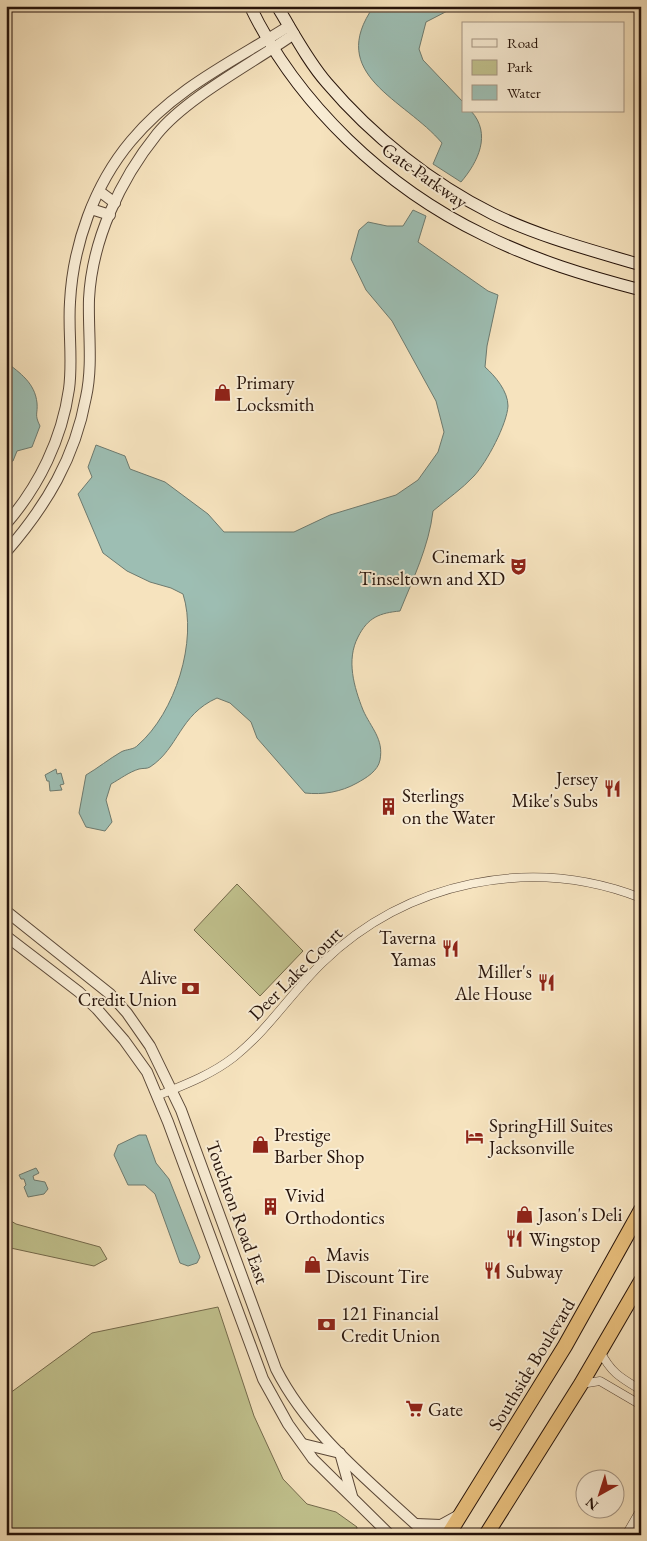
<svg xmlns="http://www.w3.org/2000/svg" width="647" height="1541" viewBox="0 0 647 1541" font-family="'EB Garamond',serif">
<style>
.green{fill:#c1c28e;stroke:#746a4c}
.water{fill:#9dbeb3;stroke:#6d7a6f}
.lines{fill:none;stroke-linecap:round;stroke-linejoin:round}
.minor-casing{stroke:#5a4737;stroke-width:9}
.tertiary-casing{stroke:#5a4737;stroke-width:12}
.secondary-casing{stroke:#26130a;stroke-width:13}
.trunk-casing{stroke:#26130a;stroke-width:16}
.minor{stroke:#f9edd5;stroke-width:8}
.tertiary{stroke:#f9edd5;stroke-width:10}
.secondary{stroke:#f9edd5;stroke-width:11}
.trunk{stroke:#ebc27f;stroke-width:14}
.labels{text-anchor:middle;stroke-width:4;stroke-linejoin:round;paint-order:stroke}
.street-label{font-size:19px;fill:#26130a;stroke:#f9edd5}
.poi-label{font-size:19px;fill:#26130a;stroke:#f9edd5;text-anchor:start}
</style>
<rect width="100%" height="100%" fill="#f6e3be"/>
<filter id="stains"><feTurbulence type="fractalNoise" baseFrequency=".004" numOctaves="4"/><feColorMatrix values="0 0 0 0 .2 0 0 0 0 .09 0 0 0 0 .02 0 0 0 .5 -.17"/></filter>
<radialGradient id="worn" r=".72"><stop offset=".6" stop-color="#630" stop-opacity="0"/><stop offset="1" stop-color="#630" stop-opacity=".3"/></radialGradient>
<g class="green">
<path d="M237,884L303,951L260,996L194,930Z"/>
<path d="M6,1218L16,1224L100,1247L107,1259L94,1266L6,1247Z"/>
<path d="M218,1307L254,1416L283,1479L307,1504L336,1512L357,1527L356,1535H6V1396L92,1333Z"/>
</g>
<g class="water">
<path d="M374,6H457L426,22L419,49L423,60L463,102V111H471C492,134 478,162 461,182L433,164L442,143C405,99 325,75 374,6Z"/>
<path d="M413,210L426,216L418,242L488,291L498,295L487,346L485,367C495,376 508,391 508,406C507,424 487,462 474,476C462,489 447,499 433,511C429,546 413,579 400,611C380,613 368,617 358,637C346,660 354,687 363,710C371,728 384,739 380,760C378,771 366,778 357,783C341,792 323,795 305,793L257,738L251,722L230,703L217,698C179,715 179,748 150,767C147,769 143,768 139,769C129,772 120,779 111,784L106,800L112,822L105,831L86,827L79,813L86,775C98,768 109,759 121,752C126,749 134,750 138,745C175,713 198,641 183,594L171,588L150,582L127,571L103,553L78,494L92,477L88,467L96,445L125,456L130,469L165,482L208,514L224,532H294L330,515L396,495L418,480L438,452L444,432L436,401L392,321L366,290L351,259L359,230L368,222L387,226H403Z"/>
<path d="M6,362C20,373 35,383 37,403C38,414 34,414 40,426L32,447L17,451L13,461L6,463Z"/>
<path d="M56,769L57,774L61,773L64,784L60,785L62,790L50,791L49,781H47L45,775Z"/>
<path d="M139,1135H146L156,1163L169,1179L200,1257L197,1263L188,1266L180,1263L155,1194L145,1185H128L114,1155L118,1145Z"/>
<path d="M36,1168L39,1173L33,1176L34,1180L45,1182L48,1189L44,1194L28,1197L24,1187L26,1185L24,1179H21L19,1175Z"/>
</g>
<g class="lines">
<defs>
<g id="minor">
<path d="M157,1096C184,1085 211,1075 234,1057C268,1030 292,992 322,963C407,881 531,855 641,898"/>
<path d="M600,1351C611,1373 621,1378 641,1390"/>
<path d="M581,1384L600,1381L641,1405"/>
<path d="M626,1535L641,1509"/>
</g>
<g id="tertiary">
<path d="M99,191L115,203"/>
<path d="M91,209L110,215"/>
<path d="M6,524C39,486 62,439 69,389C73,360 68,331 70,302C73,245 94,185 131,141C175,88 232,62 289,26"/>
<path d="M6,552C46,506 75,458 86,397C93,365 88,332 89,299C92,240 120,180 157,134C187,97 253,63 294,34"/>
<path d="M6,911L110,994L127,1013L150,1046L181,1110L276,1369C310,1436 373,1484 427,1535"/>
<path d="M6,936L79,992L97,1009L124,1040L147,1072L168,1122L263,1379L288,1424L313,1459L390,1535"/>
<path d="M303,1444L340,1453L352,1496"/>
<path d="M416,1524L441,1525L461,1514"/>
</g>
<g id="secondary">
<path d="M250,6C297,104 386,188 484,235C534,260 587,276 641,290"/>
<path d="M277,6C293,32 307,60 327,83C372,136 431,183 493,214C540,237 591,250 641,265"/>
</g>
<g id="trunk">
<path d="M448,1535L565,1346L641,1210"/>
<path d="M486,1535L581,1384L641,1281"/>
</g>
</defs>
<use href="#minor" class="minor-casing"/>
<use href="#tertiary" class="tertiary-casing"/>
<use href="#secondary" class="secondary-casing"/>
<use href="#trunk" class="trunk-casing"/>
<use href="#minor" class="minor"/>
<use href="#tertiary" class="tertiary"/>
<use href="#secondary" class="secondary"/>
<use href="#trunk" class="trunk"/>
</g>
<defs>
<symbol id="shop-bare" viewBox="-9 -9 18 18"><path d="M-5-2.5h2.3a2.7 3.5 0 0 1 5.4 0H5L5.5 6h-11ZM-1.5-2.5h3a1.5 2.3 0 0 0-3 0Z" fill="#8f2418" stroke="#f9edd5" stroke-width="2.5" paint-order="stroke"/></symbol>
<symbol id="theatre-bare" viewBox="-9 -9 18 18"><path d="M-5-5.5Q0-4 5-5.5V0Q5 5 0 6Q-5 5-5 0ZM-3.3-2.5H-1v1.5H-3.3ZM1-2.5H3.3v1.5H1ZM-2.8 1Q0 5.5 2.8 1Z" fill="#8f2418" stroke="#f9edd5" stroke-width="2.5" paint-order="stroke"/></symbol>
<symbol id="restaurant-bare" viewBox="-9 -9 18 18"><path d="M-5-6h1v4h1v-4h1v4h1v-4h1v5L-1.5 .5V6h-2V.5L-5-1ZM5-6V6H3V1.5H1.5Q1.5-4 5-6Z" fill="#8f2418" stroke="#f9edd5" stroke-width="2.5" paint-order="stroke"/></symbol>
<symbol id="building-bare" viewBox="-9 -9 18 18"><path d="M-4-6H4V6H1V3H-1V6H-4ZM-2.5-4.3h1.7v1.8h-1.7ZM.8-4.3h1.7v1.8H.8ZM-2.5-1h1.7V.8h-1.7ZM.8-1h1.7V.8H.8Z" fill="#8f2418" stroke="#f9edd5" stroke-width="2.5" paint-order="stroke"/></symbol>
<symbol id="bank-bare" viewBox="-9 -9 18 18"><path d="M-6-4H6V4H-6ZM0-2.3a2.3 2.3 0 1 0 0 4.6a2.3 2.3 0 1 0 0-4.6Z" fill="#8f2418" stroke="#f9edd5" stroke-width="2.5" paint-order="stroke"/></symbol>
<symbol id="hotel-bare" viewBox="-9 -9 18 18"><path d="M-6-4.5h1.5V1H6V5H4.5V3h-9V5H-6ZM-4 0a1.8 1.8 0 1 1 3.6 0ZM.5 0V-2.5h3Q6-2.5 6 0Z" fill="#8f2418" stroke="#f9edd5" stroke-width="2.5" paint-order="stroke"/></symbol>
<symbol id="supermarket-bare" viewBox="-9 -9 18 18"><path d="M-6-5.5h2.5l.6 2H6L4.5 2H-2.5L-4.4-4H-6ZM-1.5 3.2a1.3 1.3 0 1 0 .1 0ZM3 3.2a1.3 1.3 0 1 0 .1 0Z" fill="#8f2418" stroke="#f9edd5" stroke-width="2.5" paint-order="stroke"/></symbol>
</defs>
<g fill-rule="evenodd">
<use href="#shop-bare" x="210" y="380" width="25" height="25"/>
<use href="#theatre-bare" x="506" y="554" width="25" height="25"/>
<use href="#restaurant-bare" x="600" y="776" width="25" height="25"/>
<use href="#building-bare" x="376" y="794" width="25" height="25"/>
<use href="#restaurant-bare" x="438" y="936" width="25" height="25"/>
<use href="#restaurant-bare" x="534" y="970" width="25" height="25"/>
<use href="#bank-bare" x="178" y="976" width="25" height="25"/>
<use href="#hotel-bare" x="462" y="1124" width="25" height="25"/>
<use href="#shop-bare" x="248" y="1132" width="25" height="25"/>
<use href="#building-bare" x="258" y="1194" width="25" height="25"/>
<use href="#shop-bare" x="512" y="1202" width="25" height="25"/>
<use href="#restaurant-bare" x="502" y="1226" width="25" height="25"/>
<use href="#shop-bare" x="300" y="1252" width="25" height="25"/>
<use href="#restaurant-bare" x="480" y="1258" width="25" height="25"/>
<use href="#bank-bare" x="314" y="1312" width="25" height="25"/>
<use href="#supermarket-bare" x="402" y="1396" width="25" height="25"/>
</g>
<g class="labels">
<g class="street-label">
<text transform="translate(425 175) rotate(35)" y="7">Gate Parkway</text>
<text transform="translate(295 973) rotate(-45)" y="7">Deer Lake Court</text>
<text transform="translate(238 1212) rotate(70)" y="7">Touchton Road East</text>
<text transform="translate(531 1364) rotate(-59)" y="7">Southside Boulevard</text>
</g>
<g class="poi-label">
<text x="236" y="389">Primary<tspan x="236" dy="22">Locksmith</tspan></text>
<text x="505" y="563" text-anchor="end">Cinemark<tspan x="505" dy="22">Tinseltown and XD</tspan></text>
<text x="598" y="785" text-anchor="end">Jersey<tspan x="598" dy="22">Mike's Subs</tspan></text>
<text x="402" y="802">Sterlings<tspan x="402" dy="22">on the Water</tspan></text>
<text x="436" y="944" text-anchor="end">Taverna<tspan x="436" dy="22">Yamas</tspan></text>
<text x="532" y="978" text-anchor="end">Miller's<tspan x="532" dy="22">Ale House</tspan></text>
<text x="177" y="984" text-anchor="end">Alive<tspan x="177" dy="22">Credit Union</tspan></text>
<text x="489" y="1132">SpringHill Suites<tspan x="489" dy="22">Jacksonville</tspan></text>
<text x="274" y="1141">Prestige<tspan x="274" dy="22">Barber Shop</tspan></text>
<text x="285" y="1202">Vivid<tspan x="285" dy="22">Orthodontics</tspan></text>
<text x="538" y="1221">Jason's Deli</text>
<text x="529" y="1246">Wingstop</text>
<text x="326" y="1261">Mavis<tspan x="326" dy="22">Discount Tire</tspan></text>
<text x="506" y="1278">Subway</text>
<text x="341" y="1320">121 Financial<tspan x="341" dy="22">Credit Union</tspan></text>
<text x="428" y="1416">Gate</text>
</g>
</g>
<rect width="647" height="1541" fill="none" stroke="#f6e3be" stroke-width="25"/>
<rect x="8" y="8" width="632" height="1526" fill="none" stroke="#26130a" stroke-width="2.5"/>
<rect x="12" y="12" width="622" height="1516" fill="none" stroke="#26130a"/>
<rect x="462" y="22" width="162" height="90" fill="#f9edd5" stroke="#a59684"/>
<rect x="472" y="39" width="25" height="8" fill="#f9edd5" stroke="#a59684"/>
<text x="507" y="48" font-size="15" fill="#26130a">Road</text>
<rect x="472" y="60" width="25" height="15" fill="#c1c28e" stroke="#a59684"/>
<text x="507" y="72" font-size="15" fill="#26130a">Park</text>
<rect x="472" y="85" width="25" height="15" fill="#9dbeb3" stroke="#a59684"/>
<text x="507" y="98" font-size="15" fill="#26130a">Water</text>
<g transform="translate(600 1494) rotate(219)"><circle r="24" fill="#f9edd5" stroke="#a59684"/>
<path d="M0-4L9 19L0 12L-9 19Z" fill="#8f2418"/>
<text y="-8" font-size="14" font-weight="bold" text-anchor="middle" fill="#26130a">N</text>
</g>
<rect width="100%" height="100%" filter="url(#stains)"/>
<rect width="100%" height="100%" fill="url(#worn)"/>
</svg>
